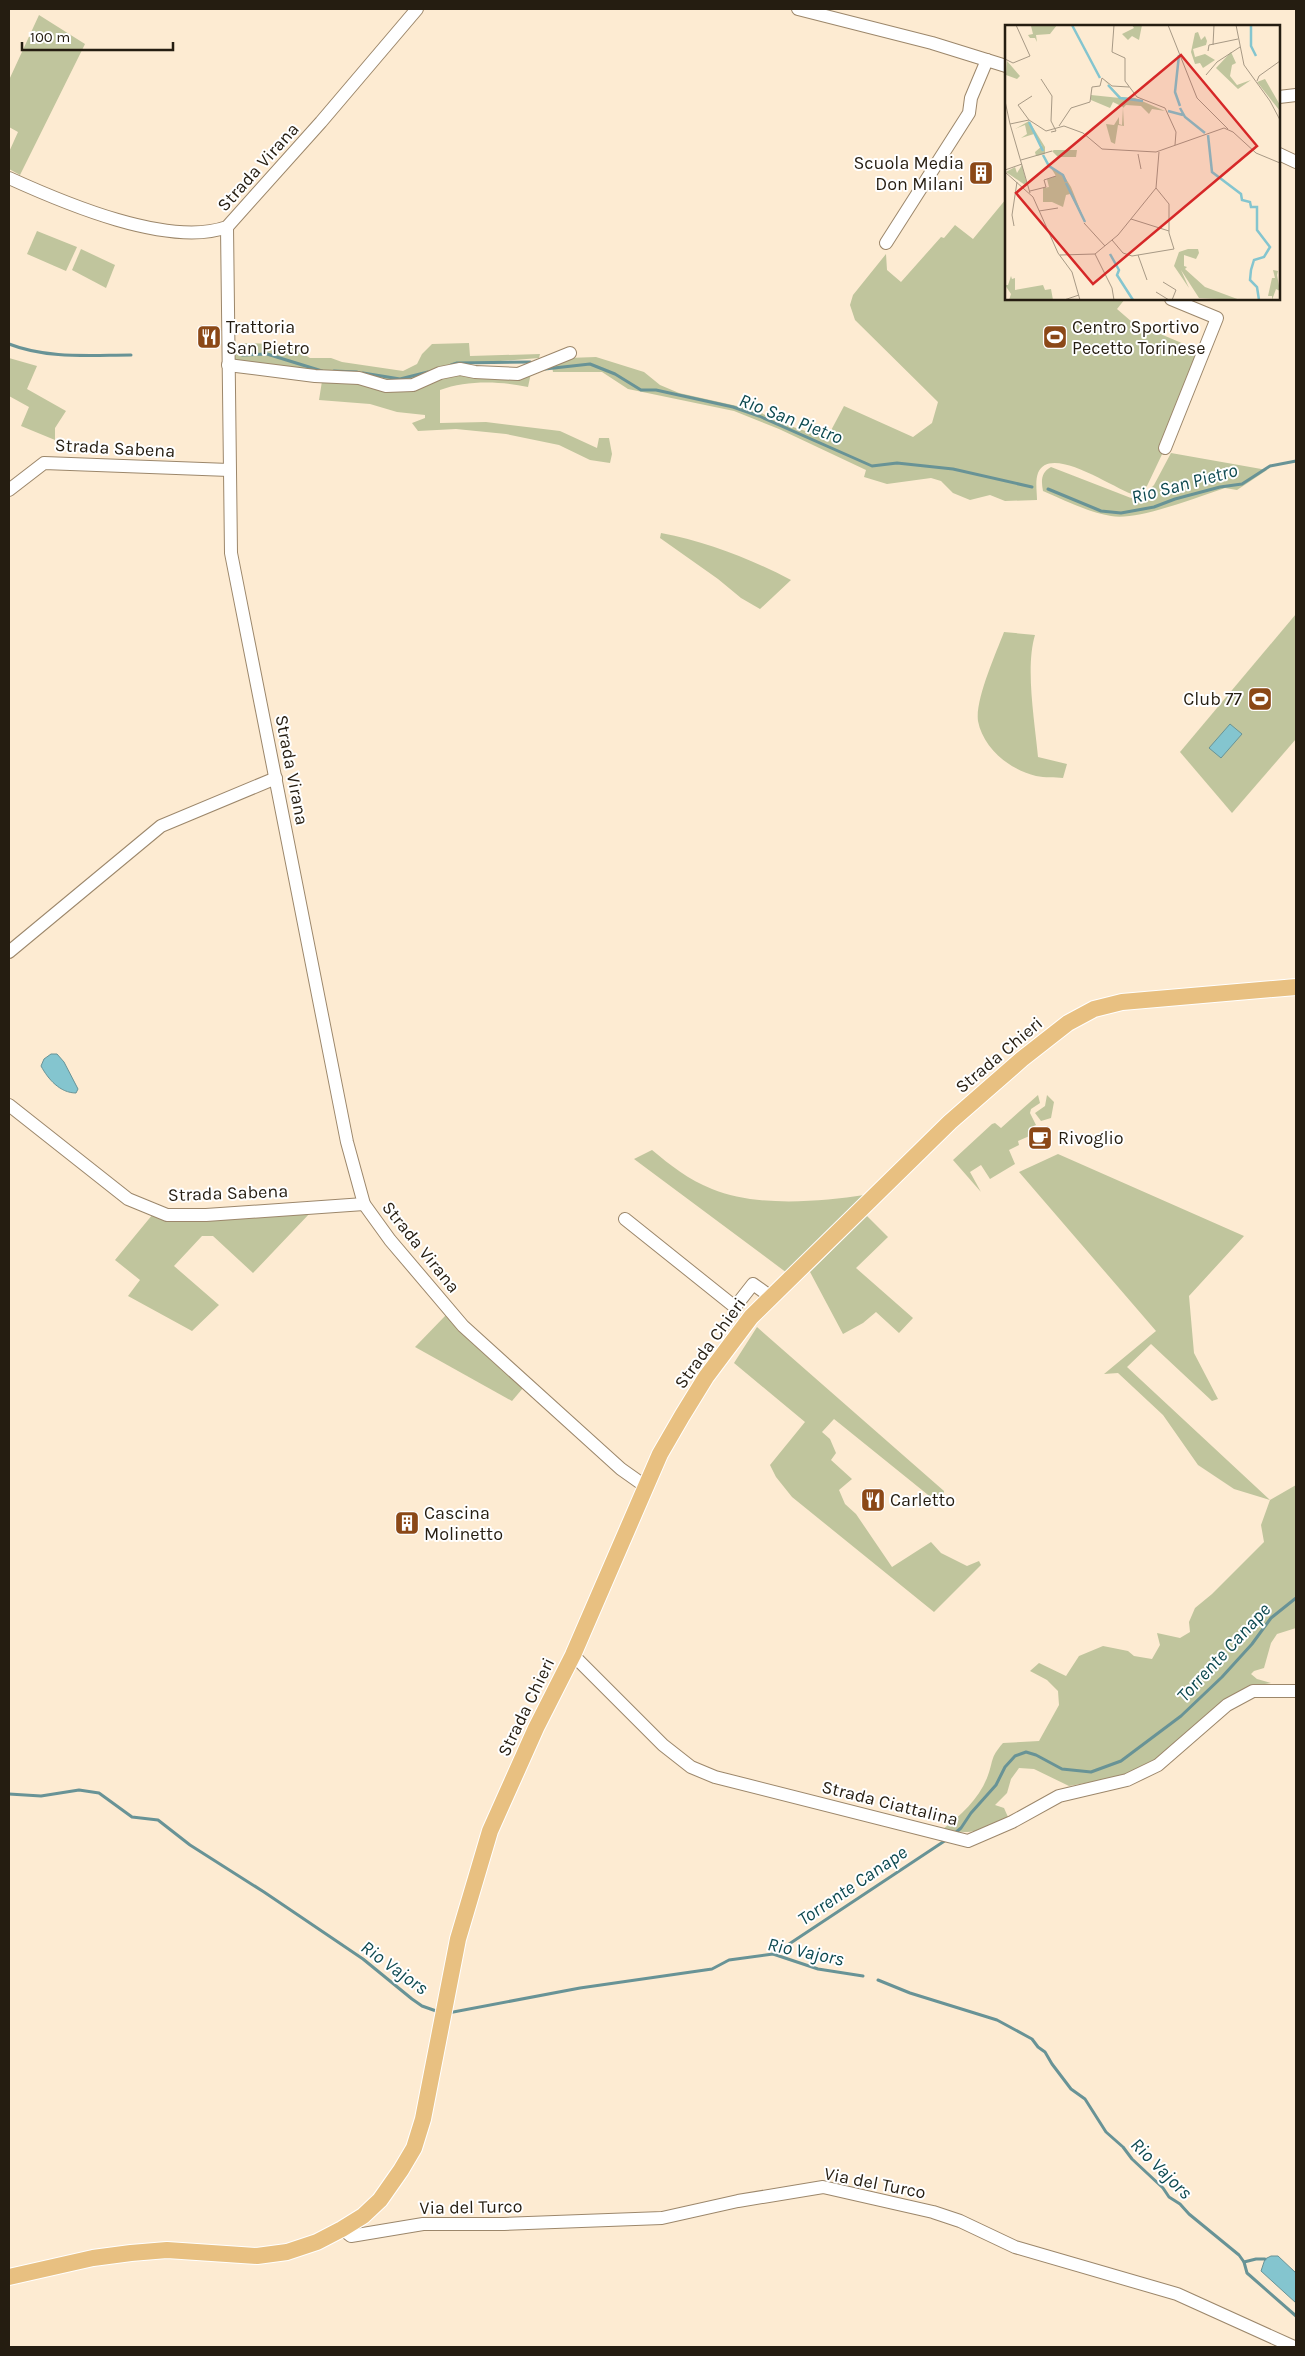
<svg xmlns="http://www.w3.org/2000/svg" width="1305" height="2356" viewBox="0 0 1305 2356" font-family="Karla,sans-serif">
<style>
.green{fill:#c0c59d}
.water{fill:#84c5cf;stroke:#689396}
.lines{fill:none;stroke-linecap:round;stroke-linejoin:round}
.stream{stroke:#689396;stroke-width:3}
.minor-casing{stroke:#9c876b;stroke-width:14}
.major-casing{stroke:#fff;stroke-width:18}
.minor{stroke:#fff;stroke-width:12}
.major{stroke:#e8c081;stroke-width:16}
.labels{text-anchor:middle;stroke-width:4;stroke-linejoin:round;paint-order:stroke}
.poi-label{font-size:18px;fill:#251d11;stroke:#fff;text-anchor:start}
.street-label{font-size:18px;fill:#251d11;stroke:#fff}
.water-label{font-size:19px;font-style:italic;fill:#0d4950;stroke:#fff}
.inset-river{fill:none;stroke:#84c5cf;stroke-width:2.5}
.inset-road{fill:none;stroke:#a79985;stroke-width:1}
.view{fill:#d62828;fill-opacity:0.15;stroke:#d62828;stroke-width:2.5}
.inset-edge{fill:none;stroke:#251d11;stroke-width:2.5}
</style>
<rect width="100%" height="100%" fill="#fdebd2"/>
<g class="green">
<path d="M39,15L85,44L20,175L9,169V152L18,132L9,127V80Z"/>
<path d="M1006,199V299H1125L1117,309L1132,322L1203,352L1165,448L1147,486L1135,495C1114,489 1050,443 1038,473C1035,481 1037,492 1037,500L1005,501L990,495L970,500L953,493L941,481L931,478L887,484L864,477L866,470L779,429L734,411L628,389L602,372H553L552,366L568,358L596,357L644,372L660,385L679,393L755,410L784,424L827,438L844,406L913,437L932,423L938,402L855,320L850,305L853,295L886,254L887,270L901,282L941,237L944,238L955,225L973,239Z"/>
<path d="M37,231L77,247L66,271L27,254Z"/>
<path d="M81,249L115,265L106,288L72,270Z"/>
<path d="M248,343L289,345L310,358H331L342,362L403,371L417,364L422,354L432,344L469,343L470,356L540,354L539,358L474,363L438,370L416,381L387,380L242,363L235,359V345Z"/>
<path d="M9,358L37,366L27,389L66,411L55,428V440L21,426L29,407L9,396Z"/>
<path d="M531,373L528,387C500,381 467,380 440,390V423L486,422L560,431L597,448L599,438H609L612,454L610,463L590,460L559,445L506,434L456,429L418,431L412,423L425,418V415L397,412L370,404L319,400L322,381Z"/>
<path d="M1171,453L1267,470L1237,490L1225,488C1197,497 1138,521 1111,516C1087,512 1064,500 1043,491C1041,481 1041,472 1051,467L1131,498L1144,495L1154,485Z"/>
<path d="M661,533C707,542 749,558 791,580L760,609L741,598L718,579L660,538Z"/>
<path d="M1296,614V739L1232,813L1180,752Z"/>
<path d="M1004,632L1035,635C1025,668 1035,723 1038,757L1067,764L1063,778C1055,777 1045,778 1036,776C1010,770 983,748 978,721C975,700 996,653 1004,632Z"/>
<path d="M1038,1095L1040,1103L1031,1109L1030,1113L1036,1125L1031,1127L1034,1134L1018,1141L1019,1145L1009,1150L1015,1164L990,1179L981,1165L970,1172L981,1192L953,1160L992,1124L995,1123L1001,1128Z"/>
<path d="M1047,1095L1054,1102L1051,1118L1041,1121L1035,1113L1045,1106Z"/>
<path d="M652,1150C670,1165 689,1180 712,1189C755,1207 819,1202 864,1195L787,1273L634,1159Z"/>
<path d="M1058,1154L1244,1236L1189,1296L1194,1353L1218,1399L1212,1401L1151,1344L1127,1367L1270,1500L1296,1485V1628L1277,1634L1271,1643L1264,1668L1254,1671L1251,1674L1257,1679L1271,1683L1253,1686L1156,1762L1124,1776L1069,1786L1034,1769L1019,1768L1011,1779L1007,1793L995,1805L1004,1808L1008,1817C979,1830 975,1836 943,1829C961,1815 978,1800 987,1778C994,1761 989,1759 1003,1743L1039,1741L1059,1705L1058,1691L1047,1680L1030,1671L1039,1663L1066,1676L1079,1656L1103,1646L1128,1651L1134,1656L1152,1659L1160,1645L1157,1633L1180,1638L1190,1632L1189,1622L1195,1608L1212,1594L1264,1542L1261,1525L1270,1500L1234,1489L1198,1465L1163,1415L1118,1373L1104,1374L1156,1331L1019,1172Z"/>
<path d="M311,1212L253,1273L213,1236H202L174,1266L219,1305L192,1331L128,1296L140,1280L115,1260L153,1214Z"/>
<path d="M867,1216L888,1237L856,1268L913,1318L899,1333L876,1312L863,1323L843,1334L810,1272Z"/>
<path d="M446,1315L523,1388L512,1401L415,1347Z"/>
<path d="M757,1327L944,1491L943,1507L834,1419L822,1432L830,1439L836,1453L831,1460L852,1479L839,1490L845,1504L856,1514L892,1567L931,1542L941,1553L967,1566L979,1561L981,1565L934,1612L792,1497L776,1477L770,1465L805,1422L734,1363Z"/>
</g>
<g class="water">
<path d="M1230,724L1242,734L1221,758L1209,748Z"/>
<path d="M51,1054H57L64,1062L78,1089L76,1093C60,1093 48,1079 41,1066L44,1059Z"/>
<path d="M1271,2256H1278L1296,2273V2303L1261,2271L1265,2259Z"/>
</g>
<g class="lines">
<g class="stream">
<path d="M9,344C47,359 90,355 131,355"/>
<path d="M242,355L267,354L322,371"/>
<path d="M451,365L457,363L530,362"/>
<path d="M545,369L590,364L615,374L641,390H656L733,407L759,416L872,466L897,463L953,469L1032,487"/>
<path d="M334,371L357,372"/>
<path d="M363,373L400,379L428,372"/>
<path d="M1048,489L1101,511L1121,513L1154,507L1175,499L1220,487L1242,484L1270,466L1296,461"/>
<path d="M9,1794L41,1796L79,1790L99,1793L132,1817L158,1820L190,1845L264,1892L363,1959L412,1999L422,2006L439,2012"/>
<path d="M955,1833L961,1828L971,1813L996,1785L1005,1767L1015,1756L1026,1752L1036,1755L1062,1769L1091,1772L1121,1761L1181,1716L1222,1677L1252,1644L1271,1618L1296,1598"/>
<path d="M774,1954L946,1840"/>
<path d="M878,1980L910,1993L997,2020L1032,2039L1038,2047L1045,2052L1052,2064L1071,2089L1085,2099L1106,2132L1123,2147L1132,2159L1163,2188L1169,2197L1180,2204L1189,2214L1239,2255L1244,2262L1247,2273L1296,2316"/>
<path d="M448,2013L580,1988L712,1969L729,1960L773,1954L818,1969L863,1976"/>
<path d="M1244,2262L1256,2259H1265"/>
</g>
<defs>
<g id="minor">
<path d="M798,9L932,43L1006,66"/>
<path d="M1279,97L1296,95"/>
<path d="M1279,154L1296,162"/>
<path d="M9,178C64,203 169,248 227,227L321,122L417,9"/>
<path d="M227,227L231,553L347,1142L364,1204L390,1240L463,1326L621,1469L645,1486"/>
<path d="M886,243L969,113L971,98L987,60"/>
<path d="M228,365L315,376L359,378L386,386L413,385L440,373L460,369L475,372L518,374L570,353"/>
<path d="M1165,448L1217,318L1171,299"/>
<path d="M9,490L44,463L229,470"/>
<path d="M9,952L161,826L276,778"/>
<path d="M9,1105L128,1199L167,1215H206L364,1204"/>
<path d="M625,1219L735,1307L753,1284L771,1297"/>
<path d="M573,1655L663,1745L691,1767L715,1777L968,1841L1012,1822L1059,1796L1127,1780L1158,1765L1227,1705L1253,1691H1296"/>
<path d="M342,2229L351,2236L423,2224H504L662,2218L738,2201L823,2187L933,2212L960,2221L1015,2247L1177,2294L1294,2347"/>
</g>
<path id="major" d="M9,2277L93,2258L131,2253L167,2250L257,2256L287,2252L317,2242L342,2229L363,2216L380,2200L401,2170L414,2148L423,2119L458,1939L490,1831L536,1728L573,1655L660,1454L682,1416L706,1377L751,1317L950,1122L1022,1059L1068,1023L1094,1009L1122,1002L1296,987"/>
</defs>
<use href="#minor" class="minor-casing"/>
<use href="#major" class="major-casing"/>
<use href="#minor" class="minor"/>
<use href="#major" class="major"/>
</g>
<defs>
<symbol id="building-square" viewBox="-11 -11 22 22"><rect x="-9" y="-9" width="18" height="18" rx="4" fill="#8b4817" stroke="#fff"/><path d="M-4-6H4V6H1V3H-1V6H-4ZM-2.5-4.3h1.7v1.8h-1.7ZM.8-4.3h1.7v1.8H.8ZM-2.5-1h1.7V.8h-1.7ZM.8-1h1.7V.8H.8Z" fill="#fff"/></symbol>
<symbol id="restaurant-square" viewBox="-11 -11 22 22"><rect x="-9" y="-9" width="18" height="18" rx="4" fill="#8b4817" stroke="#fff"/><path d="M-5-6h1v4h1v-4h1v4h1v-4h1v5L-1.5 .5V6h-2V.5L-5-1ZM5-6V6H3V1.5H1.5Q1.5-4 5-6Z" fill="#fff"/></symbol>
<symbol id="stadium-square" viewBox="-11 -11 22 22"><rect x="-9" y="-9" width="18" height="18" rx="4" fill="#8b4817" stroke="#fff"/><path d="M0-5a6.5 5 0 1 0 0 10a6.5 5 0 1 0 0-10ZM-3.5-1.8h7v3.6h-7Z" fill="#fff"/></symbol>
<symbol id="cafe-square" viewBox="-11 -11 22 22"><rect x="-9" y="-9" width="18" height="18" rx="4" fill="#8b4817" stroke="#fff"/><path d="M-5.5-4.5H6V0H3Q3 3.5 0 3.5H-2.5Q-5.5 3.5-5.5 0ZM3-3.2v2h1.7v-2ZM-6 4.5H4V6H-6Z" fill="#fff"/></symbol>
</defs>
<g fill-rule="evenodd">
<use href="#building-square" x="967" y="159" width="28" height="28"/>
<use href="#restaurant-square" x="195" y="323" width="28" height="28"/>
<use href="#stadium-square" x="1041" y="323" width="28" height="28"/>
<use href="#stadium-square" x="1246" y="685" width="28" height="28"/>
<use href="#cafe-square" x="1026" y="1124" width="28" height="28"/>
<use href="#restaurant-square" x="859" y="1486" width="28" height="28"/>
<use href="#building-square" x="393" y="1509" width="28" height="28"/>
</g>
<g class="labels">
<g class="poi-label">
<text x="964" y="169" text-anchor="end">Scuola Media<tspan x="964" dy="21">Don Milani</tspan></text>
<text x="226" y="333">Trattoria<tspan x="226" dy="21">San Pietro</tspan></text>
<text x="1072" y="333">Centro Sportivo<tspan x="1072" dy="21">Pecetto Torinese</tspan></text>
<text x="1242" y="705" text-anchor="end">Club 77</text>
<text x="1058" y="1144">Rivoglio</text>
<text x="890" y="1506">Carletto</text>
<text x="424" y="1519">Cascina<tspan x="424" dy="21">Molinetto</tspan></text>
</g>
<g class="street-label">
<text transform="translate(258 167) rotate(-48)" y="6">Strada Virana</text>
<text transform="translate(115 448) rotate(3)" y="6">Strada Sabena</text>
<text transform="translate(292 770) rotate(79)" y="6">Strada Virana</text>
<text transform="translate(999 1055) rotate(-40)" y="6">Strada Chieri</text>
<text transform="translate(228 1193) rotate(-2)" y="6">Strada Sabena</text>
<text transform="translate(421 1247) rotate(51)" y="6">Strada Virana</text>
<text transform="translate(710 1343) rotate(-54)" y="6">Strada Chieri</text>
<text transform="translate(526 1707) rotate(-64)" y="6">Strada Chieri</text>
<text transform="translate(890 1803) rotate(14)" y="6">Strada Ciattalina</text>
<text transform="translate(875 2183) rotate(11)" y="6">Via del Turco</text>
<text transform="translate(471 2207) rotate(-1)" y="6">Via del Turco</text>
</g>
<g class="water-label">
<text transform="translate(791 418) rotate(21)" y="7">Rio San Pietro</text>
<text transform="translate(1184 483) rotate(-15)" y="7">Rio San Pietro</text>
<text transform="translate(1223 1652) rotate(-47)" y="7">Torrente Canape</text>
<text transform="translate(852 1885) rotate(-34)" y="7">Torrente Canape</text>
<text transform="translate(806 1951) rotate(12)" y="7">Rio Vajors</text>
<text transform="translate(395 1967) rotate(36)" y="7">Rio Vajors</text>
<text transform="translate(1162 2168) rotate(45)" y="7">Rio Vajors</text>
</g>
</g>
<g transform="translate(1005 25)">
<rect width="275" height="275" fill="#fdebd2"/>
<path d="M52,0L45,9L31,10L32,17L30,13H25L23,10L28,9L26,1ZM127,0H137L134,15L127,11L123,15L117,9L129,3ZM193,7L196,15L200,11L202,16L201,20L188,24L190,32L200,29L210,35L198,43L195,38L190,39L186,27L190,8ZM226,27L231,38L227,40L225,51L232,60L246,55L233,64L211,43ZM2,36L15,51L12,54L1,50ZM98,54L116,72L130,73L160,86L147,84L144,89L136,81L121,80L118,83L119,101L113,100L110,119L106,117L101,99L109,100L114,92V99L117,100L118,82L108,77L105,83L86,75V70L115,73ZM260,54L275,80V86L252,57ZM24,96L40,122V129L31,131L30,127L37,121L29,109L16,113L22,109L20,100L10,104ZM49,125H72L71,132H53L47,126ZM17,140L22,159L20,160L1,147L10,142L12,148ZM46,143L58,149L66,162L81,199L65,169L61,170L58,182L47,177H38V163L44,162L42,154L51,151ZM183,224H193L194,228L191,234L179,230V241L182,242L180,244L200,262L235,275L194,273L176,245L184,263L169,241L174,227ZM275,238L272,250L275,266L271,264L267,275V271H263L267,253H270L268,245L273,246ZM6,251L7,254L10,253V265L38,260L40,265L46,264L48,275H4L6,269L0,260H3Z" fill="#c0c59d"/>
<path class="inset-river" d="M67,0L95,53M246,0V21L251,31M174,30L170,67L175,81M103,60L115,73L138,76M175,83L180,92L200,108M163,86L178,90M24,97L38,126M203,110L207,147L236,169L237,175L245,177L246,182H252V205L265,222L259,232L249,235L246,245L245,255L252,262L254,275M38,130L44,141L58,150L61,157M61,158L80,197M105,229L114,245L112,250L128,275"/>
<path class="inset-road" d="M109,0L107,27L120,33V56L132,72L160,83L171,107L170,120M163,0L192,73L223,104M231,0L239,40L265,76L275,95M208,20L209,0M203,26L204,20L233,14M0,34L8,38L25,31L11,0M201,50L212,37L235,22M36,54L47,71L46,96L51,106L46,107M252,56L254,51L275,36M0,76L5,99L24,95L41,106L59,101L78,108L97,124L151,127L219,103L228,107L251,128L275,138M24,95L13,80L27,71M5,99L25,168M54,101L66,83L85,77L87,62L95,61L97,53L107,61L124,62M133,129L136,144M16,135L47,126M0,145L17,139M0,147L28,172L53,228L67,247L75,275M25,166L41,162L39,155L51,151M34,186L53,183M126,194L164,206M79,198L100,221M9,201L7,190L12,157M107,215L118,228L127,231L169,224L164,208V179L151,163M90,229L107,263L109,275M55,230L90,229L113,210L151,163L154,127M133,230L142,255M158,257L171,265L167,275M151,267L164,275M59,275L74,270"/>
<path class="view" d="M176,30L252,121L88,259L11,168Z"/>
<rect width="275" height="275" class="inset-edge"/>
</g>
<rect width="1305" height="2356" fill="none" stroke="#251d11" stroke-width="20"/>
<path d="M22 42v8h151v-8" fill="none" stroke="#251d11" stroke-width="2.5"/>
<text x="30" y="42" font-size="15" fill="#251d11" stroke="#ffffff" stroke-width="4" paint-order="stroke">100 m</text>
</svg>
